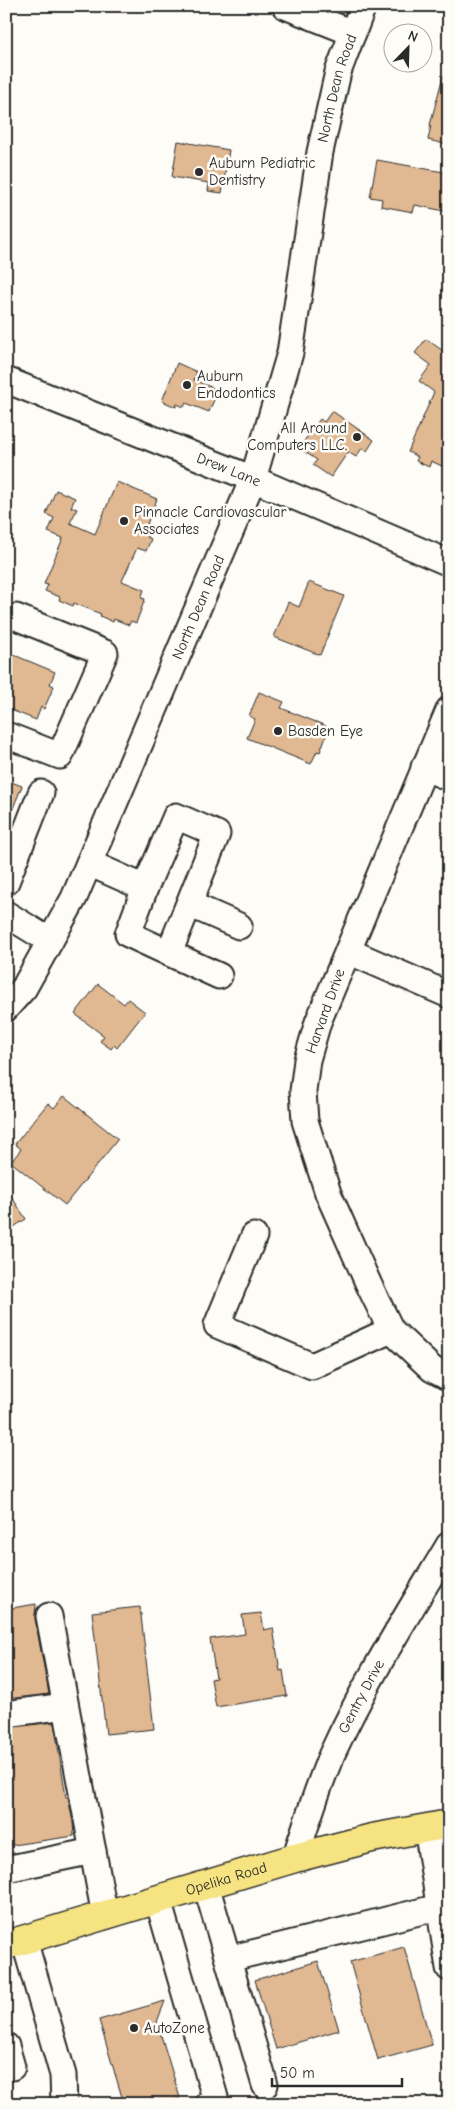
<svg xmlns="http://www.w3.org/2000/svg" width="455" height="2110" viewBox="0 0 455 2110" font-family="'Comic Neue',sans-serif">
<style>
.building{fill:#e0b891;stroke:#2b2b2b}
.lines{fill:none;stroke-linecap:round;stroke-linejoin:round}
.minor-casing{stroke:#2b2b2b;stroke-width:29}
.major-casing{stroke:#2b2b2b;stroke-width:31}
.minor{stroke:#fdfcf7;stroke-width:25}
.major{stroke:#f6e381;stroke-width:28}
.poi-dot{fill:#2b2b2b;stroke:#fdfcf7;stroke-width:2}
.labels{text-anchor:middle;stroke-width:5;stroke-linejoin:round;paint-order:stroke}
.street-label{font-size:15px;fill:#2b2b2b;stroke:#fdfcf7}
.poi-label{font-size:15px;fill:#2b2b2b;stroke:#fdfcf7;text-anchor:start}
</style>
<rect width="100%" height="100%" fill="#fdfcf7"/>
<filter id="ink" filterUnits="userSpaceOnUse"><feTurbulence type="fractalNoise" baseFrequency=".02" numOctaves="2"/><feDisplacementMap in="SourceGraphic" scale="10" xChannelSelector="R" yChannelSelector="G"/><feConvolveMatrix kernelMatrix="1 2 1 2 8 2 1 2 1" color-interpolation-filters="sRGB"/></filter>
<g filter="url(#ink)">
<g class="building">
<path d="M443,76L449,77V145L428,140L431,125H430Z"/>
<path d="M178,141L229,150L222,193L208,191L209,183L172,177Z"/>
<path d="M377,160L449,173V212L415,205L413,212L381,206L382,199L370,197Z"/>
<path d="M426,339L449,355V450L442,466L431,461L429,467L416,461L418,457L408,452L434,392L419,381L431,365L415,353Z"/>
<path d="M177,363L197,372L194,380L218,390L209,412L186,403L184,407L177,404L176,407L162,401Z"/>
<path d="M332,411L374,440L367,451L362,448L356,457L348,452L331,477L313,465L317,460L299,448L320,419L324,422Z"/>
<path d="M117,482L157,499L147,524L152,526L147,537L151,539L146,551L137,548L122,581L144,590L141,598L145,599L136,623L131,621L129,625L114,619L113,622L100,616L101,614L74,603L73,606L59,600L60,597L45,591L48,585L44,584L63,538L48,532L54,518L46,514L56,490L75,498L71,507L77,509L70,523L95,534Z"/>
<path d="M309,582L344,596L320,655L274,637L288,602L299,607Z"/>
<path d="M14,655L55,672L50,684L54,686L44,709L41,707L36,720L6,708V674Z"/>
<path d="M259,692L284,702L281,708L326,726L323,735L326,736L320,752L317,751L311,764L247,738L255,719L249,716Z"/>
<path d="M6,780L22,786L7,823H6Z"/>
<path d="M98,984L124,1004L128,999L145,1012L117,1048L114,1045L111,1049L100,1041L104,1036L75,1014Z"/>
<path d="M64,1096L118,1139L65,1205L11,1162L21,1149L15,1144L48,1103L54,1108Z"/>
<path d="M6,1188L26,1219L6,1232Z"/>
<path d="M36,1604L35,1619L49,1694L6,1699V1609Z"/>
<path d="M140,1607L154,1729L106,1734L92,1612Z"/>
<path d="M261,1613L264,1630L273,1628L280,1671L283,1670L287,1696L216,1707L211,1679L216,1678L210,1639L245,1634L242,1615Z"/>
<path d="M54,1722L66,1797H68L73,1822L74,1836L6,1846V1772H9L6,1755V1728Z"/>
<path d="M404,1947L432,2045L378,2060L350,1962Z"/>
<path d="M318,1961L339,2030L276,2049L255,1980Z"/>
<path d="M165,2001L157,2022L180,2098L160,2104H124L99,2020Z"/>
</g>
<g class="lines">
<defs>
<g id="minor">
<path d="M285,6L353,33"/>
<path id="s1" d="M6,380L253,479L449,563"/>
<path d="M449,710L318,1022L307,1060L303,1091L305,1121L328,1193L369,1285L391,1330L432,1369L449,1378"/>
<path d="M6,735L60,756L105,653L16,617"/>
<path d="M424,767L449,778"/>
<path d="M89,863L145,888L176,816L217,834L169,953L219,976"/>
<path d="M6,882L41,793"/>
<path d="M145,888L128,934L169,953"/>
<path d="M189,904L239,926"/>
<path d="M6,914L50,941"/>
<path d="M348,951L449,995"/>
<path id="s2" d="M6,1008L24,988L74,898L253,479L290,353L320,152L338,72L363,6"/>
<path d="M254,1236L217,1325L312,1366L391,1330"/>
<path d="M49,1616L105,1916"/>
<path d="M6,1714L65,1706"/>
<path d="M427,1828L449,1968"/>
<path id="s3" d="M295,1858C307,1823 317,1788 332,1754C365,1682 408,1614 449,1545"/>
<path d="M6,1869L93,1851"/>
<path d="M206,1885L265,2085"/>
<path d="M158,1900L216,2101L208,2104"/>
<path d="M24,1940L63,2075L64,2104"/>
<path d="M228,1959L439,1907"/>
<path d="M6,2046L12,2067L6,2068"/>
</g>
<g id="major">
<path id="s4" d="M6,1945L295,1858L372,1838L449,1824"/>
</g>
</defs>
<use href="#minor" class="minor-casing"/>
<use href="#major" class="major-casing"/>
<use href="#minor" class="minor"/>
<use href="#major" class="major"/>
</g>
</g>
<g class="poi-dot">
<circle cx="199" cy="172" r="5"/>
<circle cx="187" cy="385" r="5"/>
<circle cx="357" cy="437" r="5"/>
<circle cx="124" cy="521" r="5"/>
<circle cx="278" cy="731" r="5"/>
<circle cx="134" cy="2028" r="5"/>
</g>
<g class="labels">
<g class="street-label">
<text dy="5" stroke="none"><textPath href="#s2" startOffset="986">North Dean Road</textPath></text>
<text dy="5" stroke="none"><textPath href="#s1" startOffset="240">Drew Lane</textPath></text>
<text dy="5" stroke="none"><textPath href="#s2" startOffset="446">North Dean Road</textPath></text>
<text transform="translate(325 1011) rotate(-70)" y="5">Harvard Drive</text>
<text dy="5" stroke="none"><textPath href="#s3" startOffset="175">Gentry Drive</textPath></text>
<text dy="5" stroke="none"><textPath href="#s4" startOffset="230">Opelika Road</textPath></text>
</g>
<g class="poi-label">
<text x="209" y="168">Auburn Pediatric<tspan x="209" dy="17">Dentistry</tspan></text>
<text x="197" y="381">Auburn<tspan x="197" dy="17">Endodontics</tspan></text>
<text x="347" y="433" text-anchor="end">All Around<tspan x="347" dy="17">Computers LLC.</tspan></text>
<text x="134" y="517">Pinnacle Cardiovascular<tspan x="134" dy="17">Associates</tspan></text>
<text x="288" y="736">Basden Eye</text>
<text x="144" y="2033">AutoZone</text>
</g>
</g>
<rect width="455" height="2110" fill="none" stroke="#fdfcf7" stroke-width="25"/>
<rect x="12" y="12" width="430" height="2085" fill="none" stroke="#2b2b2b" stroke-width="2" filter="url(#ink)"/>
<g transform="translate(408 48) rotate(23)"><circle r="24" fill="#fdfcf7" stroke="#a9a8a5"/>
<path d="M0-4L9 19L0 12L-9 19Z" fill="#2b2b2b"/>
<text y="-8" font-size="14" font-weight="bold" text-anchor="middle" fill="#2b2b2b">N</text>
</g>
<path d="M272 2078v8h130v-8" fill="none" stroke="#2b2b2b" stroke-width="2.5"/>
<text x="280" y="2078" font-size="15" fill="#2b2b2b" stroke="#fdfcf7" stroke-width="4" paint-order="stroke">50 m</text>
</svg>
